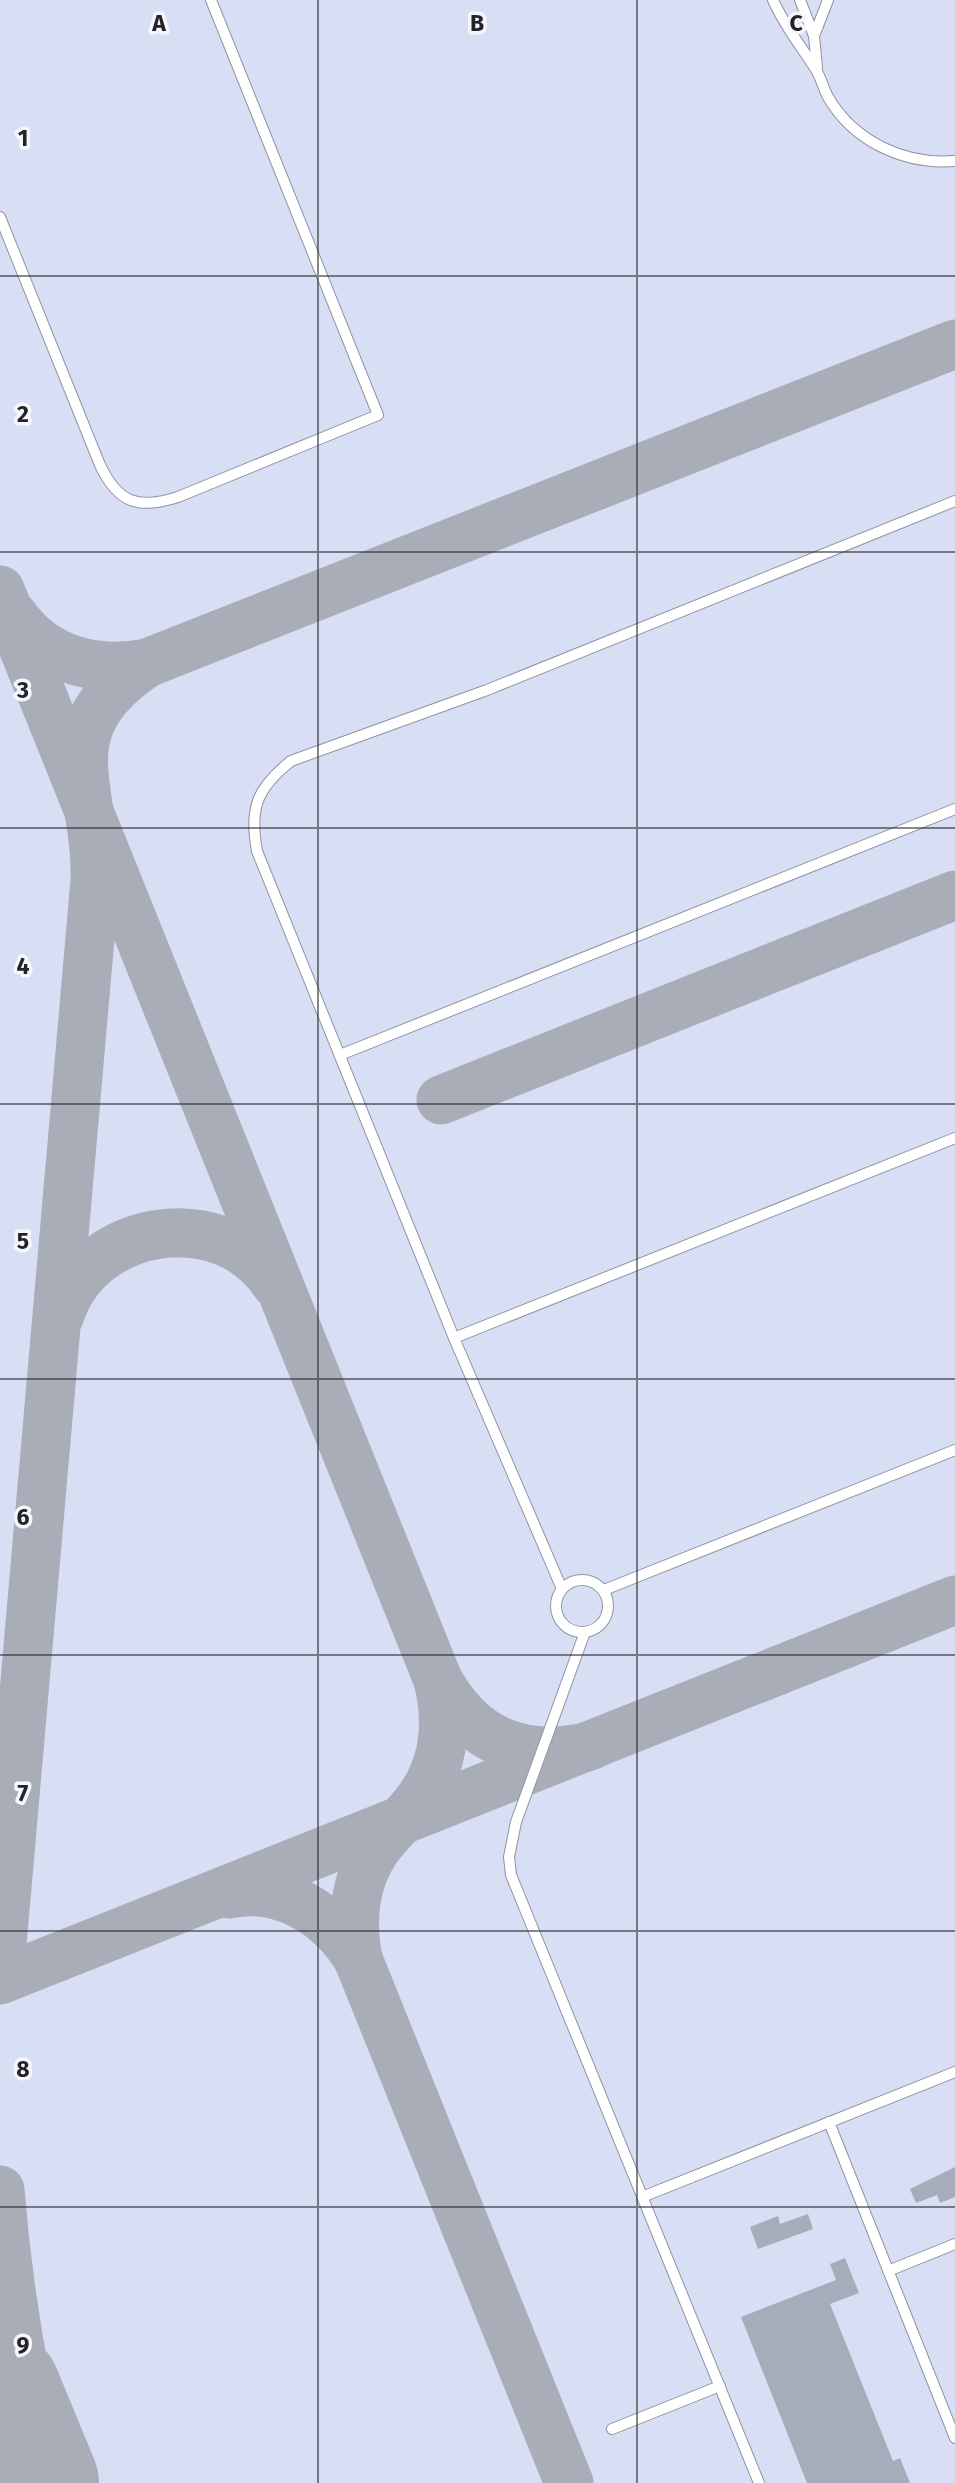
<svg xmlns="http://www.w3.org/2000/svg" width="955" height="2483" viewBox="0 0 955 2483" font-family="'Fira Sans',sans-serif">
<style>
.built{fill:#d8def3}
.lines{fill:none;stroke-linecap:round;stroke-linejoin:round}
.taxiway{stroke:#a9adb8;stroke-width:49}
.runway{stroke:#a9adb8;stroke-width:122}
.building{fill:#a4adb9}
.service-casing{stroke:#8f939f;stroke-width:12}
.service{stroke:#fff;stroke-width:10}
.grid{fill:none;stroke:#232429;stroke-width:2;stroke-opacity:0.55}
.grid-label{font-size:23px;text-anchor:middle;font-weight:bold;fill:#232429;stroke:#f6f7fd;stroke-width:7;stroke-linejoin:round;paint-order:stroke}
</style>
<rect width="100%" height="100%" fill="#e5eaf8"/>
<rect class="built" x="0" y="0" width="955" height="2483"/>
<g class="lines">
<g class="taxiway">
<path d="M0,590L438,1680C472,1741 522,1762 590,1746"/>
<path d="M13,615C44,660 95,673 147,663L955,344"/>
<path d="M441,1100L955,895"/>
<path d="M60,1315C89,1223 222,1202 276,1284"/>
<path d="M229,1894C283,1883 331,1915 358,1959L569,2483"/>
<path d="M358,1959C351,1922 354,1883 375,1851C386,1834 401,1822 414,1806C444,1770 449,1725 438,1680"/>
<path d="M0,1967L95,881C98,787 44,731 147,663"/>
<path d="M0,1980L955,1600"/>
<path d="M0,2190C8,2290 24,2387 50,2483"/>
<path d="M0,2455L16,2483"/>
</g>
<path class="runway" d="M0,2391L38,2483"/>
</g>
<g class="building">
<path d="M955,2167V2197L940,2203L937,2195L916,2203L910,2189Z"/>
<path d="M808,2214L813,2229L758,2249L750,2227L778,2216L780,2224Z"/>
<path d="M845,2258L859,2293L830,2304L893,2461L900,2458L910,2483H807L741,2317L836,2280L830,2264Z"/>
</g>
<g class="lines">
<defs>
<g id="service">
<path d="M773,0C784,25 800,45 815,68C821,77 823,88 828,97C854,142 905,165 955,161"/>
<path d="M800,0L814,36L817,67"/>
<path d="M814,36L828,0"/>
<path d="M0,217L100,465C118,503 138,510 178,497L378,415L211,0"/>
<path d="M340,1055L955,809"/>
<path d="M454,1338L955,1138"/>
<circle cx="582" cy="1606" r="26"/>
<path d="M562,1589L454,1338L257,851C249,808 257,788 291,761L487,690L955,501"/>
<path d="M604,1590L955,1450"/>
<path d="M585,1632L516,1822L509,1857L511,1875L759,2483"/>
<path d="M829,2122L955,2438"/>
<path d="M642,2197L955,2072"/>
<path d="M888,2271L955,2244"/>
<path d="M612,2429L720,2386"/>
</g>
</defs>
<use href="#service" class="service-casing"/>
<use href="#service" class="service"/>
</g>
<path class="grid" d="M318,0V2483M637,0V2483M0,276H955M0,552H955M0,828H955M0,1104H955M0,1379H955M0,1655H955M0,1931H955M0,2207H955"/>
<g class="grid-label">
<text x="159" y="31">A</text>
<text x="477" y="31">B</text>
<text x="796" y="31">C</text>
<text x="23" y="146">1</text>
<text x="23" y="422">2</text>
<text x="23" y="698">3</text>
<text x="23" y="974">4</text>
<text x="23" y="1249">5</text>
<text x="23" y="1525">6</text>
<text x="23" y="1801">7</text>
<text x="23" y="2077">8</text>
<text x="23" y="2353">9</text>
</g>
</svg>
